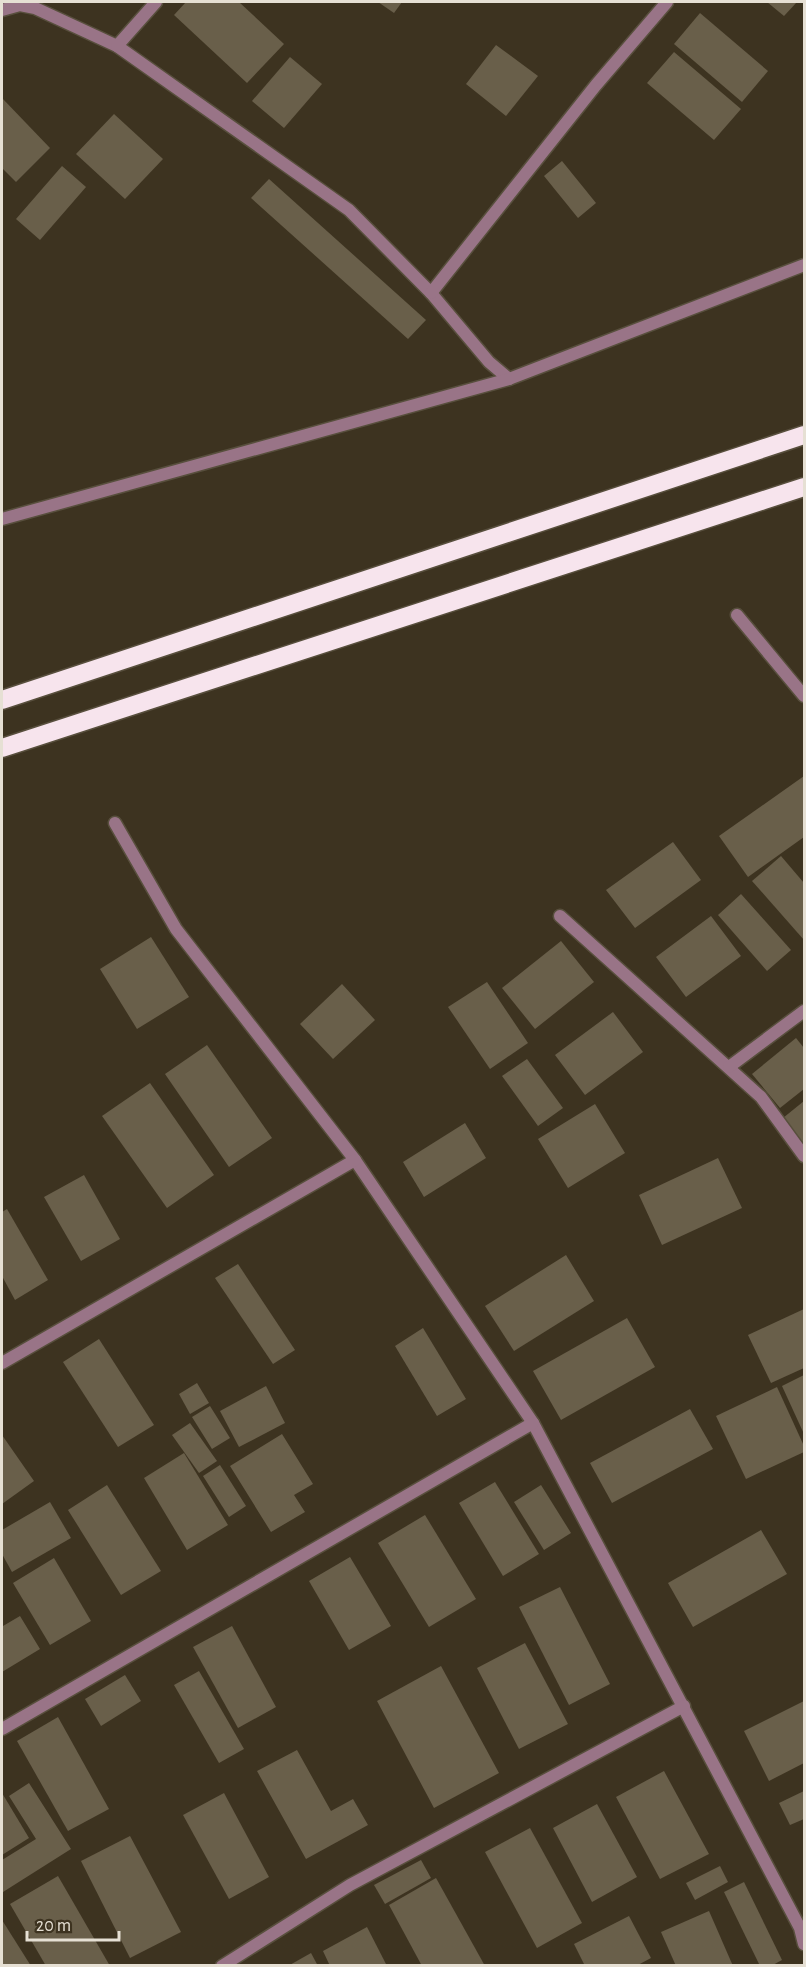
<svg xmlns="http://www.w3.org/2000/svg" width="806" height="1967" viewBox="0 0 806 1967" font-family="'Alegreya Sans',sans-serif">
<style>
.building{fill:#695f4a}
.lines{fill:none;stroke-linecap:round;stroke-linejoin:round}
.street-casing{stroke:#584f3d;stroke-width:15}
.highway-casing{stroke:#584f3d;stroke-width:21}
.street{stroke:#997487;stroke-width:12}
.highway{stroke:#f7e4ed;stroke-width:18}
</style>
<rect width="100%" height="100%" fill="#3d3320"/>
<g class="building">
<path d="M186,2H239L284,44L247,83L174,15Z"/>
<path d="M378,2H402L394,13Z"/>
<path d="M767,2H797L784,16Z"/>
<path d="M700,13L768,71L742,102L674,44Z"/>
<path d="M496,45L538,76L506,116L466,84Z"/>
<path d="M674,52L741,109L714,140L647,83Z"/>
<path d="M290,57L322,84L284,128L252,101Z"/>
<path d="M2,98L50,148L16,182L2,168Z"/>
<path d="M114,114L163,159L125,199L76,154Z"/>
<path d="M562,161L596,203L578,218L544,176Z"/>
<path d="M62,166L86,187L40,240L16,219Z"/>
<path d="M269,179L426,320L408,339L251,198Z"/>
<path d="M804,776V837L748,877L719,836Z"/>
<path d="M673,842L701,880L635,928L606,890Z"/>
<path d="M781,856L804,883V940L752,881Z"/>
<path d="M741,894L791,950L767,971L718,915Z"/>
<path d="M711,916L741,956L686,997L656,957Z"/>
<path d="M151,937L189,997L137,1029L100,969Z"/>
<path d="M561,941L594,982L535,1029L502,988Z"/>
<path d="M487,982L528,1043L490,1069L448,1007Z"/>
<path d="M342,984L375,1020L333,1059L300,1024Z"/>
<path d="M613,1012L643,1052L585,1095L555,1055Z"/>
<path d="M796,1038L804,1048V1089L780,1108L752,1074Z"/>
<path d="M207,1045L272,1138L229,1167L165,1074Z"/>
<path d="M527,1059L563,1108L538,1126L502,1076Z"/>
<path d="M150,1083L214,1175L167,1208L102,1116Z"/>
<path d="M804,1101V1144L783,1118Z"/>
<path d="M595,1104L625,1153L568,1188L538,1139Z"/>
<path d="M465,1123L486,1158L424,1197L403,1162Z"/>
<path d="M718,1158L742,1208L662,1245L639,1195Z"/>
<path d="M84,1175L120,1239L81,1261L44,1197Z"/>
<path d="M7,1209L48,1280L15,1300L2,1276V1212Z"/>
<path d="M566,1255L594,1301L514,1351L485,1306Z"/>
<path d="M238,1264L295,1350L273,1364L215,1278Z"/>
<path d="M804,1309V1368L771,1383L748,1335Z"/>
<path d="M627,1318L655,1367L561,1420L533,1371Z"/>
<path d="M423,1328L466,1399L437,1416L395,1346Z"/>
<path d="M99,1339L154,1425L118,1447L63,1362Z"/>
<path d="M804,1375V1434L782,1386Z"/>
<path d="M197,1383L209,1403L190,1414L179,1394Z"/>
<path d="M266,1386L285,1423L239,1447L220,1411Z"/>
<path d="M777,1387L804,1446V1452L746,1479L716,1416Z"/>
<path d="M210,1406L230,1438L212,1449L192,1417Z"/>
<path d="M690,1409L713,1449L612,1503L590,1463Z"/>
<path d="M190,1423L217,1461L199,1473L172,1435Z"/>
<path d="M282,1434L313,1484L294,1495L305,1512L271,1532L230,1466Z"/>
<path d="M2,1435L34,1481L2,1504Z"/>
<path d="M184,1453L228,1525L187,1550L144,1478Z"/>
<path d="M220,1465L246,1506L229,1517L203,1476Z"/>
<path d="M495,1482L539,1554L503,1576L459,1503Z"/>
<path d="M107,1485L161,1571L121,1595L68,1510Z"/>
<path d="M541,1485L571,1533L544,1550L514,1502Z"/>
<path d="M50,1502L71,1538L12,1572L2,1554V1530Z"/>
<path d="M425,1515L476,1599L429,1627L378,1543Z"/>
<path d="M761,1530L787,1574L693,1627L668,1583Z"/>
<path d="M350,1557L391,1626L349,1650L309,1581Z"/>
<path d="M54,1558L91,1621L50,1645L13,1583Z"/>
<path d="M560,1587L610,1684L569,1705L519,1607Z"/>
<path d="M20,1616L40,1649L2,1672V1623L3,1626Z"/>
<path d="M232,1626L276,1707L238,1728L193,1647Z"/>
<path d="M525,1643L568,1724L519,1749L477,1668Z"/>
<path d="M441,1666L499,1773L434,1808L377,1701Z"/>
<path d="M199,1671L244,1749L219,1763L174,1685Z"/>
<path d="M125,1675L141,1701L101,1726L85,1699Z"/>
<path d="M804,1701V1763L769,1781L744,1731Z"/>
<path d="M58,1717L109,1809L68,1831L17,1741Z"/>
<path d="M297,1750L331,1811L353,1799L368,1825L306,1859L257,1771Z"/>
<path d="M664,1771L709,1854L660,1879L616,1797Z"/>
<path d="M29,1783L71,1849L3,1892L2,1860L36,1839L9,1796Z"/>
<path d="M804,1791V1819L790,1825L779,1803Z"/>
<path d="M2,1793L29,1838L2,1855Z"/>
<path d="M224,1793L269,1877L229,1899L183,1815Z"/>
<path d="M597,1804L637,1877L592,1902L553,1828Z"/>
<path d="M530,1828L582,1923L537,1948L485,1852Z"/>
<path d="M130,1836L181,1932L130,1958L81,1861Z"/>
<path d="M421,1860L431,1878L385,1904L374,1885Z"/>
<path d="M720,1866L728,1882L695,1900L686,1883Z"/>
<path d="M58,1876L110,1966H46L10,1904Z"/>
<path d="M436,1878L485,1966H422L389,1905Z"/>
<path d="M744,1882L782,1960L771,1966H760L724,1892Z"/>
<path d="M709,1911L733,1966H676L661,1932Z"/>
<path d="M629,1916L651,1958L636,1966H585L574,1944Z"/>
<path d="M2,1920L31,1966H2Z"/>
<path d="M367,1927L387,1966H330L323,1951Z"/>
<path d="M311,1953L318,1966H288Z"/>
</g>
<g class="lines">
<defs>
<g id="street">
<path d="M2,10L20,5L35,8L117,46L349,210L431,293L489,362L509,379"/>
<path d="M117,46L156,2"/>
<path d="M431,293L596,85L667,2"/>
<path d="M2,519L509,379L804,265"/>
<path d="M737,615L804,696"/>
<path d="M115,823L176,929L355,1160L533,1423L800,1928L804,1944"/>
<path d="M560,916L761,1097L804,1156"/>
<path d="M729,1067L804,1011"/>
<path d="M2,1363L355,1160"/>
<path d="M2,1729L533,1423"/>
<path d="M222,1966L350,1885L684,1706"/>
</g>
<g id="highway">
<path d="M2,700L804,435"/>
<path d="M2,748L804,487"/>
</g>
</defs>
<use href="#street" class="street-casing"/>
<use href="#highway" class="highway-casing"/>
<use href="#street" class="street"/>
<use href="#highway" class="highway"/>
</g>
<rect width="806" height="1967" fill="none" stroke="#e6e0d4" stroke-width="6"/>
<path d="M27 1931v9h92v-9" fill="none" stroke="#e6e0d4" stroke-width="3"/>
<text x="36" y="1931" font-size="18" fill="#e6e0d4" stroke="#3d3320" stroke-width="4.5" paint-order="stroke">20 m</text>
</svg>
